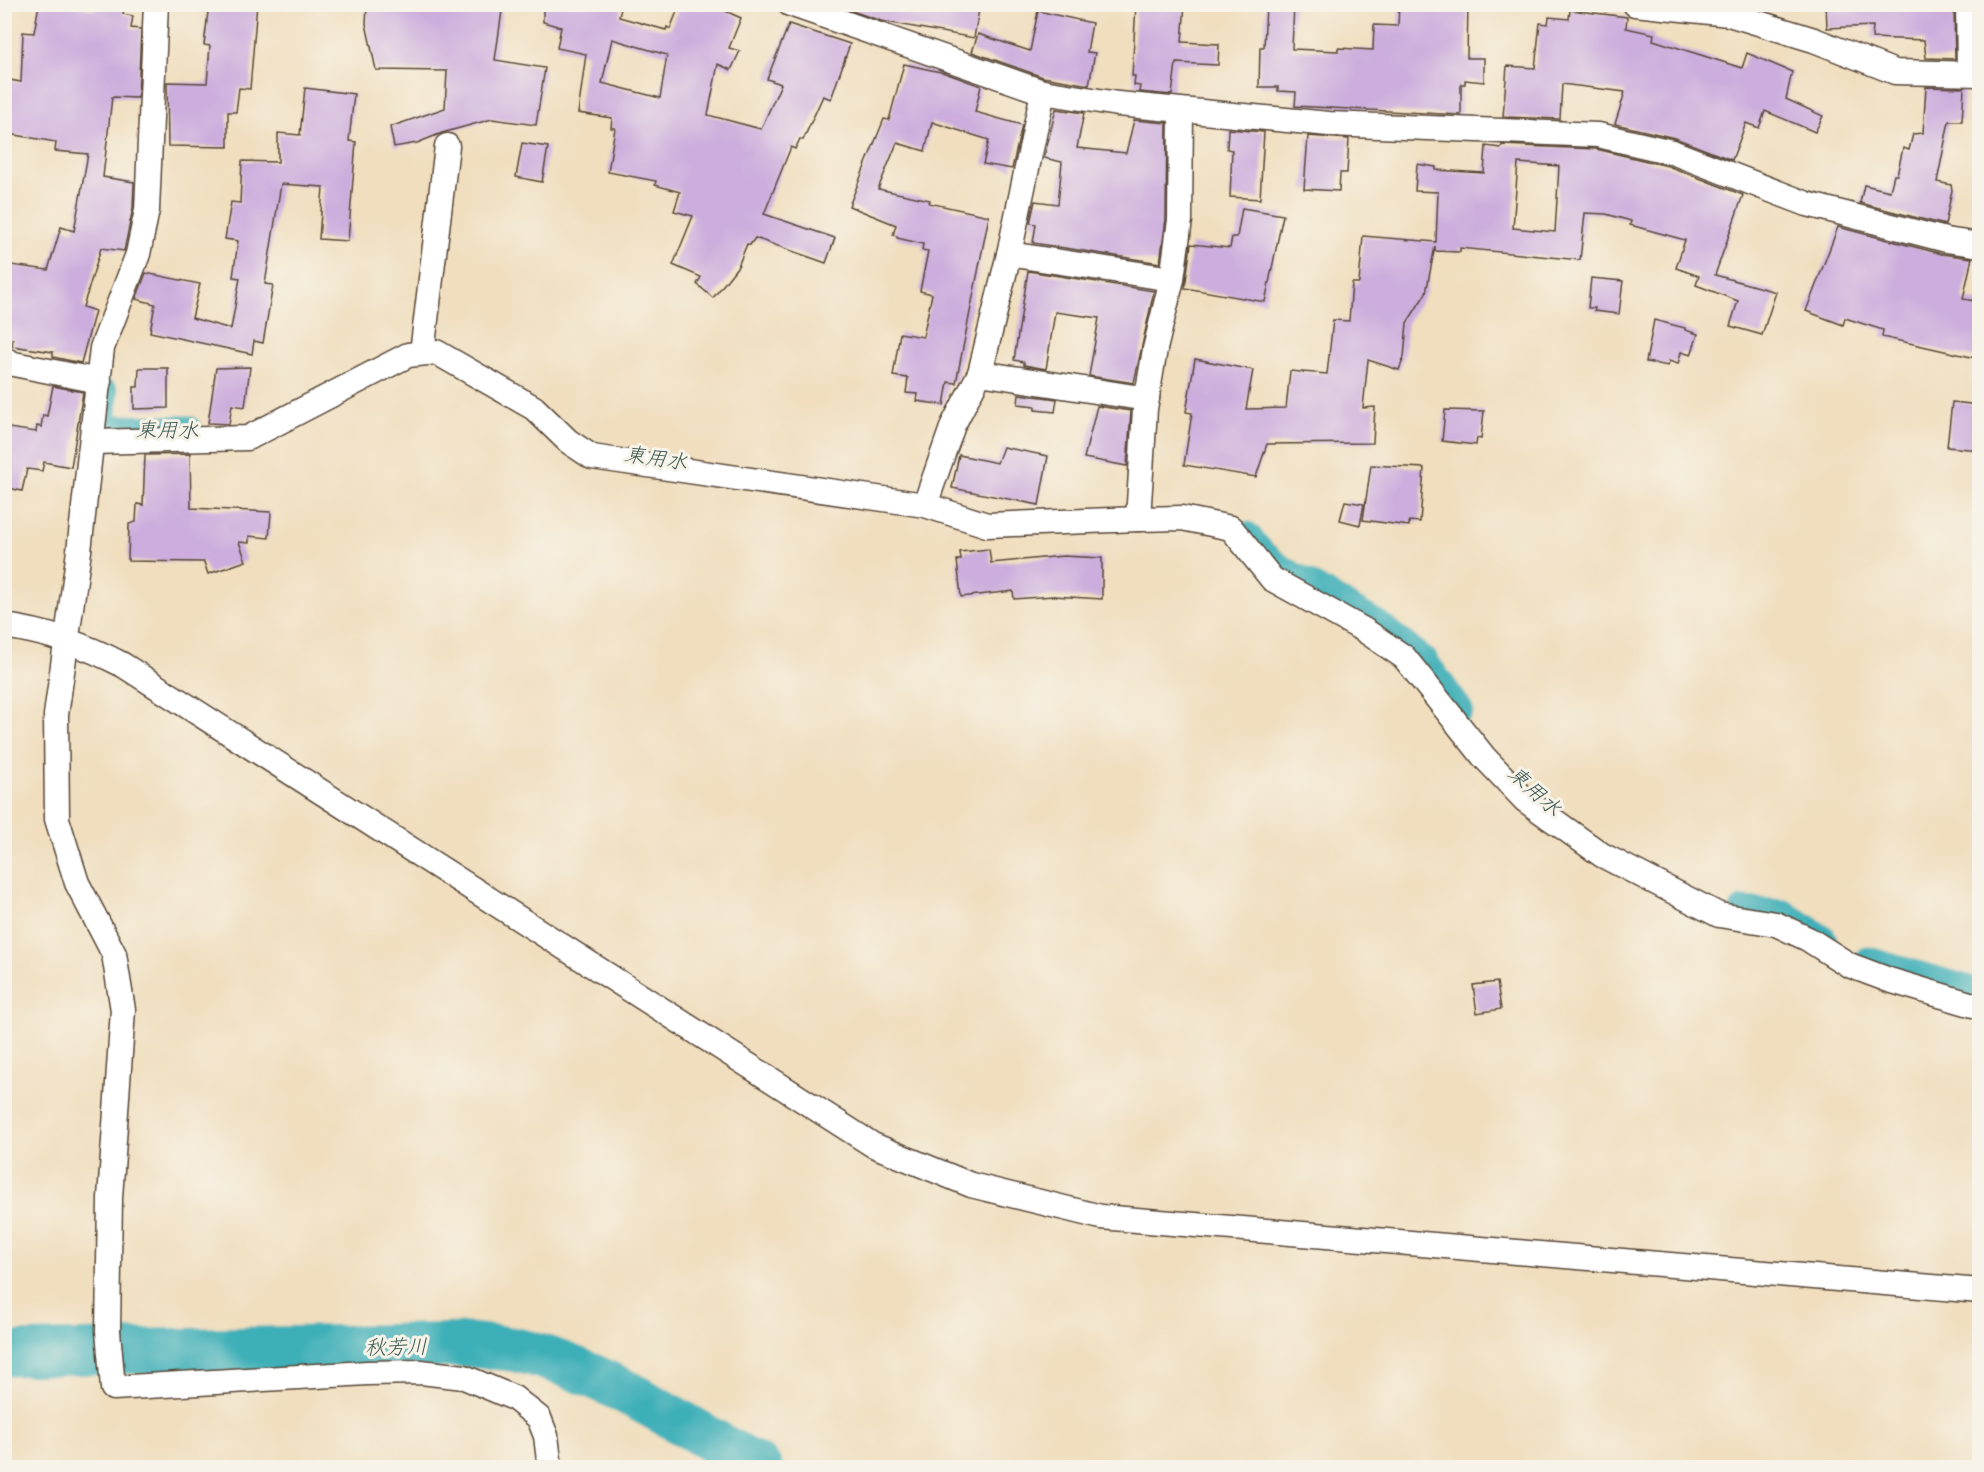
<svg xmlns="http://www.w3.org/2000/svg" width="1984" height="1472" viewBox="0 0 1984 1472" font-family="Mynerve,'Klee One',sans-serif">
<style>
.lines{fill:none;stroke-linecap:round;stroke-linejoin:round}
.canal{stroke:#3eafb8;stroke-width:27}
.river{stroke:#3eafb8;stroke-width:45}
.building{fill:#ccaddd;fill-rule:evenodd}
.minor-casing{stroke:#564536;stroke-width:27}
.minor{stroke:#fff;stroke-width:24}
.labels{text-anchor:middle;stroke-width:6;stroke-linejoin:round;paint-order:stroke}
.water-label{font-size:21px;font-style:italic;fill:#3c5954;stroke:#f7f3e8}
</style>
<rect width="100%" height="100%" fill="#f7f3e8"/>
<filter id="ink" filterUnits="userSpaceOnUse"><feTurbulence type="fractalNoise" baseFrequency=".0167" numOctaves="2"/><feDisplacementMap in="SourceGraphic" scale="12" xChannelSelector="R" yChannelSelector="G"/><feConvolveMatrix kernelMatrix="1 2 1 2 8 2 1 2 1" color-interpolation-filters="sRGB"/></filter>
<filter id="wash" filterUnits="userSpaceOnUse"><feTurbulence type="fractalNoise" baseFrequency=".008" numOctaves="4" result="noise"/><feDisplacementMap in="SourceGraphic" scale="24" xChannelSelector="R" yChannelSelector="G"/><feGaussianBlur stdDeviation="1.35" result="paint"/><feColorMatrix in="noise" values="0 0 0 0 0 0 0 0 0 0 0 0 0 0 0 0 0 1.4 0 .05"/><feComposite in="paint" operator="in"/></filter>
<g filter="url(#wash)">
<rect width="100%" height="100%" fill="#f0debe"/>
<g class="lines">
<g class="canal">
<path d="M105,393L103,428L188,429"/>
<path d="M1247,535L1263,554L1283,569L1378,624L1425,661L1460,710"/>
<path d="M1743,910L1784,913L1823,938"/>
<path d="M1868,960L1980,992"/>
</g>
<path class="river" d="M4,1354L470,1345C485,1347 501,1347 516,1350C599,1368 685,1426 760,1468"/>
</g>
<g id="blocks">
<g class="building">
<path d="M39,4H64L95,10L97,4H125L123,14L133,16L131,28L141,29L138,98L112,97L103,177L134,182L133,208L124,251L101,248L83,307L95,311L81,363L53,357V352L12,346L13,339H4V264L48,270L61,227L74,231L88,154L55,151L56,142L4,133V79L21,82L23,32L34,33Z"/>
<path d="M209,4H257L250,89L239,88L236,112H228V147L168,146L167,82L207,83L210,46L204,45Z"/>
<path d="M367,4L414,8V4H503L495,60L545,68L536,125L492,119L442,133L417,143L394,147L390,127L445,108L447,71L376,70L366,24Z"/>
<path d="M543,4H622L619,17L666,30L667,27L670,29L680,4H723L721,9L741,18L729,48L740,51L731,70L718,64L708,115L761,129L781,84L767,79L789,24L850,44L831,99L823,96L803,140L800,139L795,149L791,147L764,214L835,238L826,263L755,238L750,245L747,244L738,266L713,298L697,284L701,277L673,265L693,216L674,211L680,192L655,185L656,181L608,172L615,128H611L612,118L578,113L586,54L557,48L561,27L543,22ZM612,39L667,55L660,98L602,83Z"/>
<path d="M850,4H980L974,38L881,21L849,10Z"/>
<path d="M1136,4H1185L1182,42L1219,44L1218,65L1176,63L1172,95L1139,92L1140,86L1134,85L1135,76H1132Z"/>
<path d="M1266,4H1294L1292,49L1338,51V48L1373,50L1374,25L1398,26L1399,4H1468L1467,58H1484V82L1465,80V84H1461V115L1295,106L1296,92L1278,91V87H1259L1260,47H1264Z"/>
<path d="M1826,4H1900L1921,9L1954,10L1955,59L1926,58L1924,40L1872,38L1873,26L1827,28Z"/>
<path d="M1570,10L1627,17L1626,28L1654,34L1653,40L1742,68L1747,53L1792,72L1786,99L1823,116L1815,132L1765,111L1759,128L1746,123L1732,160L1675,138L1615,124L1625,92L1562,84L1560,119L1503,117L1507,66L1535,68L1540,23L1548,24L1549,17L1569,19Z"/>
<path d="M1038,11L1092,23L1087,52L1095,53L1089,85L1043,77L972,52L978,34L1030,51Z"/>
<path d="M904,64L945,73L981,86L975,112L1022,125L1012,169L983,164L989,140L932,122L925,151L897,143L878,189L930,200L929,203L989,216L956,383L948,382L944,405L917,401L918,394L906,393L908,378L893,376L900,333L923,337L932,294L920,291L928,251L922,250L923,244L897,238V236L893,235L896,225L849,206L884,119L889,120Z"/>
<path d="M1926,87L1964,88L1962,121H1949L1937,182L1951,185L1952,190L1945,225L1860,203L1864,185L1890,191L1894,175H1897L1903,148L1909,150L1913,134L1923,133Z"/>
<path d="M305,88L354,94L349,141L356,142L348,241L319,239L323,187L281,184L265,284L273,285L263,343L254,341L252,354L150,332L155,304L136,299L146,273L200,284L192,318L231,329L240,278L233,277L238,241L225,239L231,202L240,203L242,161L278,162V133L300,135Z"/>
<path d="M1056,109L1084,113L1077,148L1126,153L1134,120L1167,123L1166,219L1160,263L1033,243L1036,224L1030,223L1035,201L1058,204L1062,162L1044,158Z"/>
<path d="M1228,129L1264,132L1260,199L1230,197L1232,150L1227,149Z"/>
<path d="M1308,136L1349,139L1347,173H1340L1339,191L1304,189Z"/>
<path d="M522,143L548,147L542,182L516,177Z"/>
<path d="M1502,145L1596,149L1668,166L1743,195L1715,275L1776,292L1762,335L1730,326L1738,301L1696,285L1699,276L1676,268L1685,240L1630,225L1631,221L1606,214L1585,213L1580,260L1460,248V252L1435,251V246L1426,293L1407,323L1404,357L1399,370L1368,360L1363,408L1375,407L1373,443L1267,444L1256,477L1184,465L1192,413L1186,412L1195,359L1253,370L1246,409L1286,408L1290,371L1327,374L1333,320L1349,321L1352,283H1359L1363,236L1436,242L1438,192L1415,191L1417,164L1436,167V170L1484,173L1486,146L1501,148ZM1518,163L1559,166L1555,232L1513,228Z"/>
<path d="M1242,208L1283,215L1265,302L1185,288L1191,244L1230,248L1232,237H1237Z"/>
<path d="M1838,227L1942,254L1972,258L1963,299L1980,302V359L1882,337L1883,330L1845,318L1843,325L1806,311Z"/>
<path d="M1028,271L1154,291L1134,383L1089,376L1099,318L1055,312L1046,369L1024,365V362L1014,360Z"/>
<path d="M1591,278L1623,281L1619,314L1594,311L1595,308H1588Z"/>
<path d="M1654,320L1685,328V330L1698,334L1691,355L1681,352L1678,364L1669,361L1668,366L1646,362Z"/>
<path d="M250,367L245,407L232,405L229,424L208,423L216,368Z"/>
<path d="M139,368H168V408L134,409V387H138Z"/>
<path d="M53,386L83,392L71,467L44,462L42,471L27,469L22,491L4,487L5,452L9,428L36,432L37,426L41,427L43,415L47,416Z"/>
<path d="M1019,394L1057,399L1055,412L1035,410V406L1018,404Z"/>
<path d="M1952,402L1980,405V450L1947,447Z"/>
<path d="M1097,406L1131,411L1127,466L1084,458Z"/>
<path d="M1445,410L1484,411L1481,439L1477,438L1476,445L1442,441Z"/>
<path d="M1003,447L1048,456L1039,505L952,488L959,455L997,463Z"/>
<path d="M190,454L191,508L271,512L269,538L249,536V543L239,542L246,561L208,574L204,562L128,561L129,524L136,522L137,504L143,505L145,455Z"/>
<path d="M1371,465L1424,468L1420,522L1409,521V526L1363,520Z"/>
<path d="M1345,501L1364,504L1360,525L1340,520Z"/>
<path d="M989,549L991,563L1063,556L1102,558V599L1053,596L1014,599L1013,591L961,597L957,560H961L960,552Z"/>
<path d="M1497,982L1501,1009L1477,1013L1473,985Z"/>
</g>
</g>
</g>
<g filter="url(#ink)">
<use href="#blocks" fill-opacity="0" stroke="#564536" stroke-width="1.5"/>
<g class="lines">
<defs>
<g id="minor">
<path d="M156,4L147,210L138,254L102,348L79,551L56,715L57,819L77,883L114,954L123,1010L110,1198L108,1331L113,1388L367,1373L421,1372L464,1377L514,1398L539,1418L546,1436L550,1468"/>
<path d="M790,4L1043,92L1118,104L1329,124L1598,135L1672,152L1807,204L1946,240L1980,245"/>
<path d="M1635,4L1729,14L1814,40L1895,72L1980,74"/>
<path d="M1968,4L1969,72"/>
<path d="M1181,111L1180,220L1172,279L1155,349L1145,409L1138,519L1182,518L1231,528L1272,579L1364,630L1404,657L1484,757L1525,800L1602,855L1719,915L1776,924L1808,939L1849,965L1889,980L1980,1007"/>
<path d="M1009,254L1043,92"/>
<path d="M422,353L447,146"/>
<path d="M4,359L14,364L99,381"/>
<path d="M980,373L1009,254L1172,279"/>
<path d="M92,442L248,438L408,355L436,352L534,408L568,441L592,457L925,505L987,525L1138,519"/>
<path d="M925,505L953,425L980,373L1147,399"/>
<path d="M4,626C48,632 85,645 123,665L873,1145L971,1185L1101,1217L1980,1291"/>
</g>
</defs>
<use href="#minor" class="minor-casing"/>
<use href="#minor" class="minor"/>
</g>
</g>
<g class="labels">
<g class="water-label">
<text transform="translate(167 430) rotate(1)" y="7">東用水</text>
<text transform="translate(656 458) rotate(8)" y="7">東用水</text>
<text transform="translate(1535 791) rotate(42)" y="7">東用水</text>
<text transform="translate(396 1347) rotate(-1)" y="7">秋芳川</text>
</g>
</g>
<rect width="1984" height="1472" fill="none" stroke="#f7f3e8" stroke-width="24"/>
</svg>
